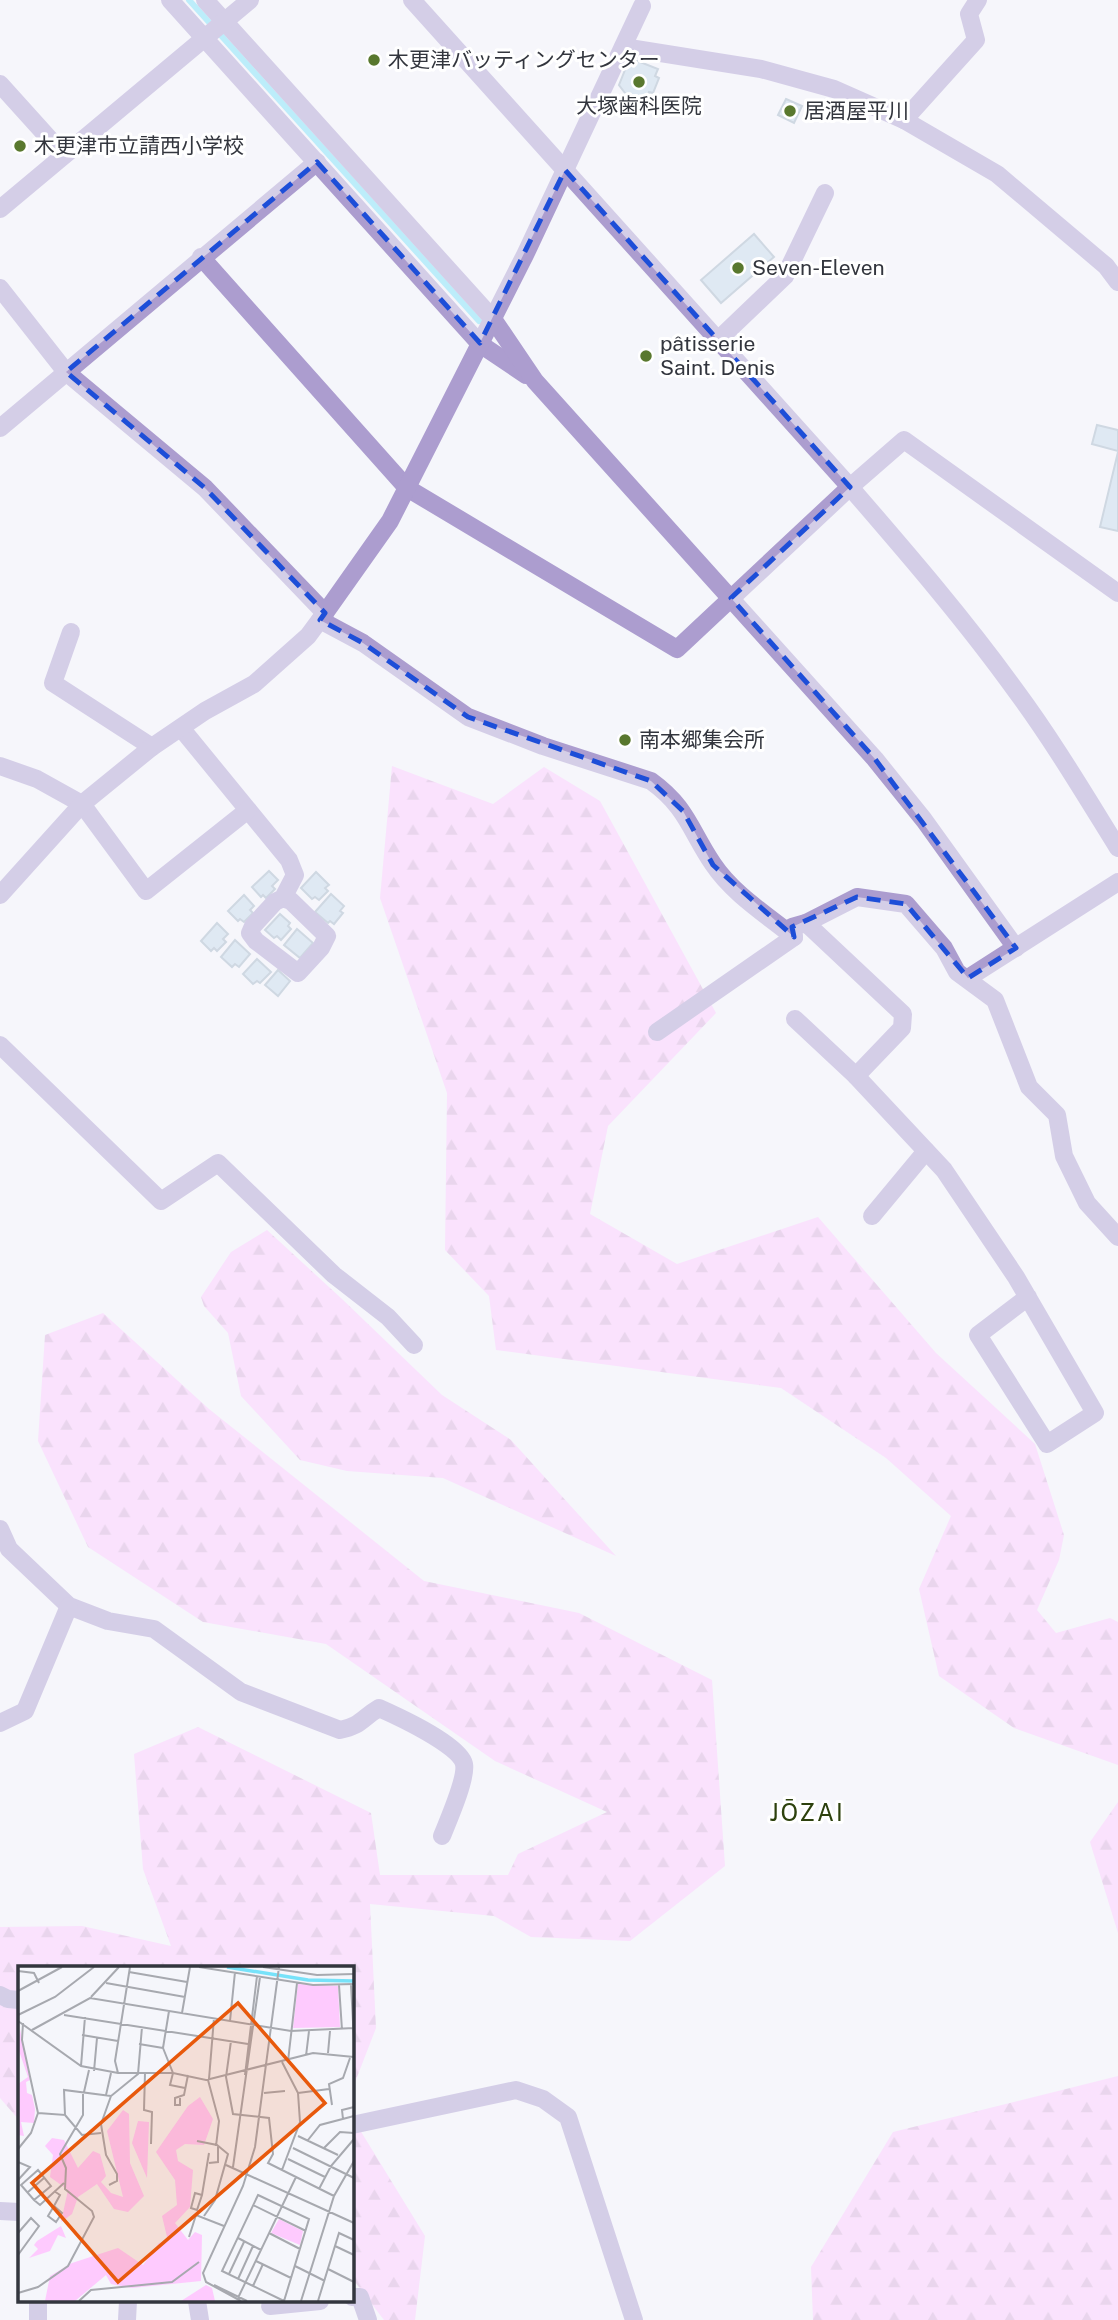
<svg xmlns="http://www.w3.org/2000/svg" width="1118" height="2320" viewBox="0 0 1118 2320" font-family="'Public Sans','Noto Sans JP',sans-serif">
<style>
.forest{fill:url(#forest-firs)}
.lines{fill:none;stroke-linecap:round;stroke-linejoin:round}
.stream{stroke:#77e2f9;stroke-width:6}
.building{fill:#c4d9e9;stroke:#9fb3c3;stroke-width:2}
.minor{stroke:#ac9dcf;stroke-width:18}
.tertiary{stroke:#ac9dcf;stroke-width:18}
.marked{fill:none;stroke:#1d4ed8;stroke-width:5;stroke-dasharray:14 9;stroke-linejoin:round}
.poi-dot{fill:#59782e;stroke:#fff;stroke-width:2.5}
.labels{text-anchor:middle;stroke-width:6;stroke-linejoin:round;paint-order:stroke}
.poi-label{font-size:21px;fill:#33363e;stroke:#fff;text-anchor:start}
.quarter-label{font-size:24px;letter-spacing:2px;fill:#2d410d;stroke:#fff}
.inset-river{fill:none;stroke:#77e2f9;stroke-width:3.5}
.inset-road{fill:none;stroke:#a7a9af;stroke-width:2}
.view{fill:#e8590c;fill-opacity:0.15;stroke:#e8590c;stroke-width:3.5}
.inset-edge{fill:none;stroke:#33363e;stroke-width:3.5}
</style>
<defs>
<pattern id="forest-firs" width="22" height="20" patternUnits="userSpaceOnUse" patternTransform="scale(1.75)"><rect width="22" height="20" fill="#fecafe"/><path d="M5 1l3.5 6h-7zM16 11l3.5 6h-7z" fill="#daaedb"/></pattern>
</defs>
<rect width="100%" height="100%" fill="#f5f6fb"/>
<g class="forest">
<path d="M392,766L493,804L544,767L600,801L716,1013L608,1126L590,1214L677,1264L818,1217L936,1353L1035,1444L1064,1535L1059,1560L1037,1610L1056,1633L1110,1618L1118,1622V1765L1014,1728L939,1676L919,1589L951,1516L886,1458L781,1388L496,1350L489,1296L445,1250L447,1093L380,898Z"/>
<path d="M267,1230L342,1299L442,1395L511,1440L616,1556L443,1478L347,1471L300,1460L241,1396L228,1333L204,1306L201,1297L231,1252Z"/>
<path d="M103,1313L209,1409L424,1581L579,1613L712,1680L725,1866L630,1941L531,1937L494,1916L370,1904L376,2028L352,2090V1968H19V2120L0,2098V1927L82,1926L171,1946L143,1869L134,1754L198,1727L371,1813L380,1875H508L518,1854L607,1812L495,1761L326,1644L203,1622L88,1547L38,1441L45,1335Z"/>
<path d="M1118,1802V1933L1090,1842Z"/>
<path d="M1118,2076V2320H813L811,2267L893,2132Z"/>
<path d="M352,2117L425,2236L415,2320H384L352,2278Z"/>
</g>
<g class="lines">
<path class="stream" d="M189,0L479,321"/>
</g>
<g class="building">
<path d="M635,60L658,69L655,76L659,78L653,93L649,92L645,101L625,93L619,85L627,65Z"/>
<path d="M786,99L802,106L794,123L778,115Z"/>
<path d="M754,234L774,257L721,303L701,280Z"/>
<path d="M1097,425L1118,430V451L1092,444Z"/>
<path d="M1118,452V531L1100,527Z"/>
<path d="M269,871L278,880L272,886L275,889L266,898L263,895L261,897L252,887Z"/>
<path d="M316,872L329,885L325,888L328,891L319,900L315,897L312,899L301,888Z"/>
<path d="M331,894L344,906L340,911L343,913L334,924L330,921L328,923L315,912Z"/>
<path d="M244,895L254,906L250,910L253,913L244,922L240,919L238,921L228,911Z"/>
<path d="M280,914L290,923L288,926L291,929L281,940L277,936L274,938L265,930Z"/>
<path d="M217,923L228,934L223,939L226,942L217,951L214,948L211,951L201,941Z"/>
<path d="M297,929L313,943L300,958L284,945Z"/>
<path d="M235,940L250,954L239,967L235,964L232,967L221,957Z"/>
<path d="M257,959L271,972L260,983L257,981L253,984L243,974Z"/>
<path d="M278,970L290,981L278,996L265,985Z"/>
</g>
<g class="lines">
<g class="minor">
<path d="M170,0L480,344L526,375"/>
<path d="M205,0L493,319L535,381L875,759L924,820L1016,948"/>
<path d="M623,47L761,69L834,89L904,120L997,174L1106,266L1118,282"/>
<path d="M0,84L64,155"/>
<path d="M904,120L976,40L969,14L978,0"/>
<path d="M201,257L407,488L677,649L850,487L904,440L1118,593"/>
<path d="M0,288L66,372L205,488L325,613"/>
<path d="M718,340L785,276L825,193"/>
<path d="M0,428L317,162"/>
<path d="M320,620L363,643L468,717L543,746L651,781C687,807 690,830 713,864C733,894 767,915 794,937"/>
<path d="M71,632L53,683L152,747"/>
<path d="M181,728L289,860L295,875L283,898L275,902L253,926L250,933L256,941L298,973L321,948L327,936L291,901L283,898"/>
<path d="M0,766L37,779L82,804L146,891L248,810"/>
<path d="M806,923L903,1014L902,1028L856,1076"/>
<path d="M968,978L1118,882"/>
<path d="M795,1019L856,1076L944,1170L1016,1277L1095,1413L1047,1444L978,1335L1028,1297"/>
<path d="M657,1032L794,937L792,927L806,923L857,897L906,904L944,948L957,972L995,1000L1029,1087L1057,1115L1064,1156L1087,1203L1118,1237"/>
<path d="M0,1045L161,1201L218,1163L334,1275L388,1317L414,1345"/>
<path d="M872,1216L926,1151"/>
<path d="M0,1529L9,1549L69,1606L108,1621L154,1629L241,1692L340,1730C361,1726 362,1718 379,1708C397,1716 460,1745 464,1764C467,1778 448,1821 442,1836"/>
<path d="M0,1723L25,1711L69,1606"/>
<path d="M0,1995L8,1999L19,2000"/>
<path d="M352,2125L516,2090L543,2099L568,2117L634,2320"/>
<path d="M0,2211L19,2212"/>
<path d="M352,2297H360L368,2320"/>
<path d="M38,2301V2320"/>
<path d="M197,2301L200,2320"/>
<path d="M270,2306L320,2301"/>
<path d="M127,2320L128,2301"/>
</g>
<g class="tertiary">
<path d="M412,0L850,487C907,553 965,620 1016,691C1053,741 1085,795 1118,848"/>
<path d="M0,209L250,0"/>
<path d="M0,895L82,804L152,747L205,711L254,684L308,636L325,613L390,521L525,255L642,6"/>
</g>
</g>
<path d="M0 0H1118V2320H0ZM317,162L480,343L565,170L850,487L731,598L875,759L1016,948L968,978L906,904L857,897L792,927L794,937L713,865L683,811L651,781L468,717L363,643L320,620L325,613L205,488L66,372Z" fill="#f5f6fb" fill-opacity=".55" fill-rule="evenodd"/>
<path class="marked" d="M317,162L480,343L565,170L850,487L731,598L875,759L1016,948L968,978L906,904L857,897L792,927L794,937L713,865L683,811L651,781L468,717L363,643L320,620L325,613L205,488L66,372Z"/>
<g class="poi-dot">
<circle cx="374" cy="60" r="7"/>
<circle cx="639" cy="82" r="7"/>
<circle cx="790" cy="111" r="7"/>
<circle cx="20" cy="146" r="7"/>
<circle cx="738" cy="268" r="7"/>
<circle cx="646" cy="356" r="7"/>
<circle cx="625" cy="740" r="7"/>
</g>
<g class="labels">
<g class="poi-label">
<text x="388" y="67">木更津バッティングセンター</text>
<text x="639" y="113" text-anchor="middle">大塚歯科医院</text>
<text x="804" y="118">居酒屋平川</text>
<text x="34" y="153">木更津市立請西小学校</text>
<text x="752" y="275">Seven-Eleven</text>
<text x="660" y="351">pâtisserie<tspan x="660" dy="24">Saint. Denis</tspan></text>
<text x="639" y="747">南本郷集会所</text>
</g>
<g class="quarter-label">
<text x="807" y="1821">JŌZAI</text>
</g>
</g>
<g transform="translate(18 1966)">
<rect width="336" height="336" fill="#f5f6fb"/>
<path d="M280,18L320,20L322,61L275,62ZM261,253L285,265L282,279L253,267Z" fill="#fecafe"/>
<path d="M2,63L12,114L8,116L9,127L14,129L17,143L16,157L3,156L6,170L0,169V118L10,111L0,82ZM182,131L195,153L186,179L167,178L158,184L160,195L175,204L172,241L157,257L170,274L177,266L184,269L183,315L114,322L93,318L88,309L57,335H27L32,310L54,297L100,282L125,299L141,277L150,275L144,250L159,239L157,214L138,186L170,140ZM105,144L111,148L112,197L126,230L110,246L96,243L79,218L60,231L54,248L43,256L50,224L32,211L35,189L27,180L34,172L46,174L60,202L75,185L82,188L88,210L83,216L93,227L105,231L89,165ZM120,155L131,156L129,212L114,177ZM43,260L48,272L40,269L32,285L11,292L20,283L16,279L19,275ZM188,319L194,322L197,335H163Z" fill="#fecafe"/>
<path class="inset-river" d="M209,1L290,14L336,15"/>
<path class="inset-road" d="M181,1L295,19L336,18M245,1L299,9L336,8M0,5L16,7L21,17M111,6L169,16M88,17L167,31M321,19L324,64M333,19L336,74M0,25L44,1M73,31L101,1M151,45L145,82L155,107L152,119L167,122M164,47L172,1M0,49L37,31L76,1M46,49L230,78M0,55L63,100L100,107H155L188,114L295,87L336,91M212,55L217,6M14,64L72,32L273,65L336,62M64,69L100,75M213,75L208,111L215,148L251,152L255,188L250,197L316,230M121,78L145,82M310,87L312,65M288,90L291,65M270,95L279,17M63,100L67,51M76,105L79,72M100,107L97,95L112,1M127,107L126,144L134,146L133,178M227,109L239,10M191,113L196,52M190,114L201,155L198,180M66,126L71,104M246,127L267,125M280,127L311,123M88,129L93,107M162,132V139H157V132L166,129L170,109M314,139L311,118L325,112L332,92M20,147L47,149L46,124L93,130M47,149L64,169L83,167M325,153L324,144L336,141M280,170L320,189M290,174L302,159L336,150M179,175L199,179L210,188L197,234L186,250M275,182L336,212M306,182L322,166L336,167M0,183L13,167L20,147L4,74L5,57M270,193L307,211M0,196L12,201L0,214M191,197L200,196V180M208,199L336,257M215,201L242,11M264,204L282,156L280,127L264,96M91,219L99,215V208L88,189L83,158L93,130L120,108L124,61M301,223L313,200L336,173M10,226L26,212M184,229L177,227L173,242L179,244L184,229L191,187M240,229L291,253L266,335L204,305ZM16,234L33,220L20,204L3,219L16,234L22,239L46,217M235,239L288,265M36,240L44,247L38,256L30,250L36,240L42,229L36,225M0,267L13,252L21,260L0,289M251,267L282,283M171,271L178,249L206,260M220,272L243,284M317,280L336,289M238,295L273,312M277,300L307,315M310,303L336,316M211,308L226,276M220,313L235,280M196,319L229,335M235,320L245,298M0,327L20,321L50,300L76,251L74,245L47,223L48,202L42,188L65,149V126M219,334L278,211M61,335L73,324L154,316L181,296M223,335L188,316L185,307L225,220L237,181L261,1M283,335L316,230L336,195M300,335L321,267L336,274"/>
<path class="view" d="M220,37L307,137L100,316L14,217Z"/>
<rect width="336" height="336" class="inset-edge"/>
</g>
</svg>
